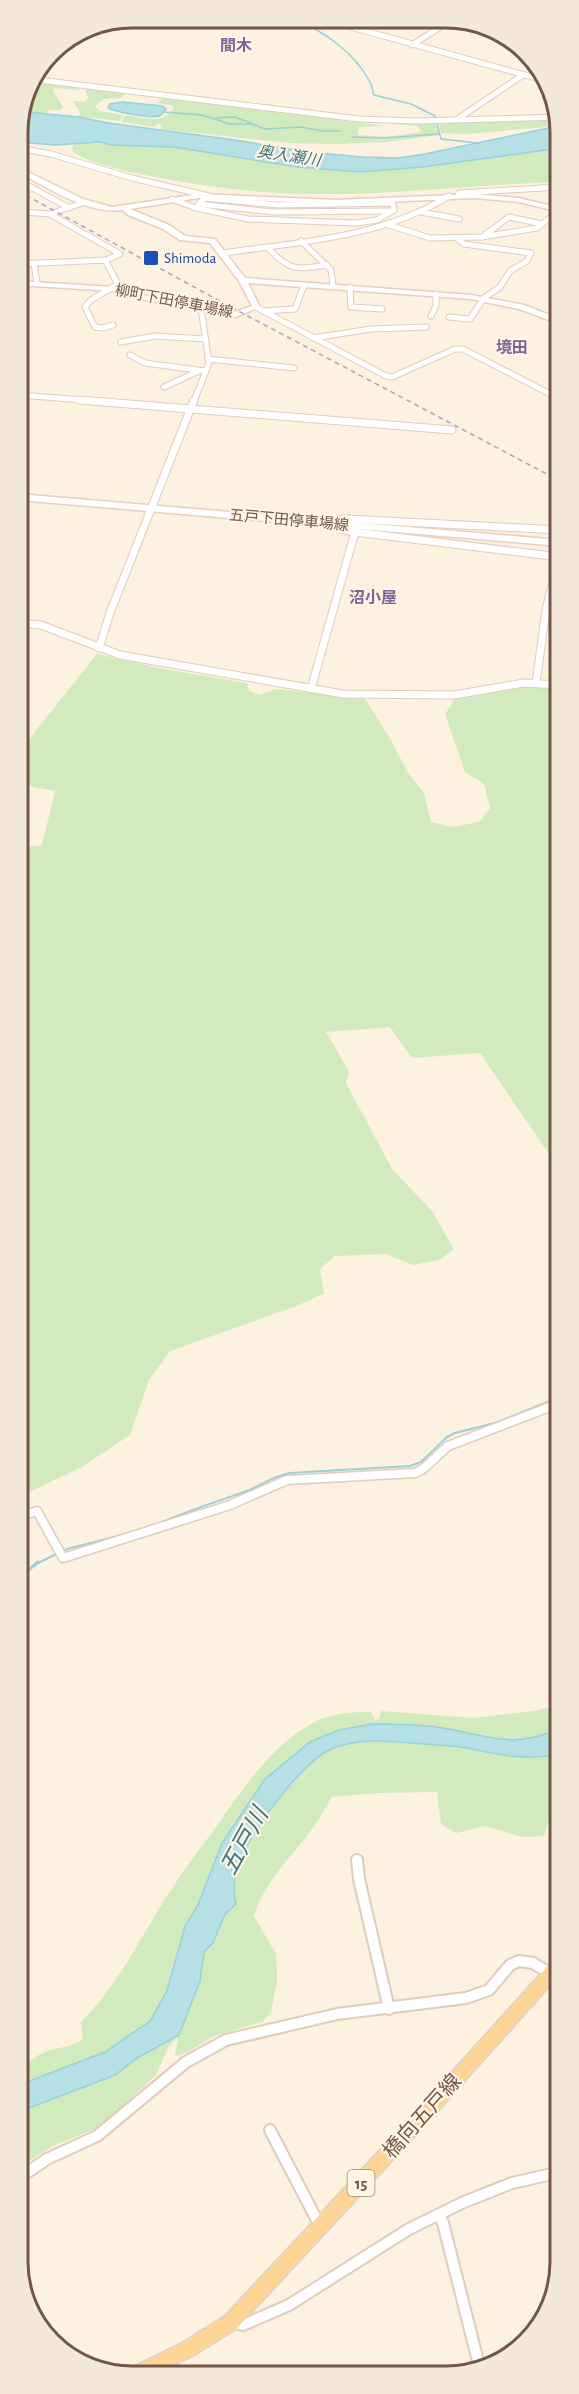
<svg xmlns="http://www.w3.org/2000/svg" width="579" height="2394" viewBox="0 0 579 2394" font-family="'Alegreya Sans','Noto Sans JP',sans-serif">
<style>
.green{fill:#d1eabe}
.water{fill:#b4e0e6;stroke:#9ad0d8;stroke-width:1.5}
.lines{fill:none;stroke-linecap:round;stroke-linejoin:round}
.stream-far2{stroke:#9ad0d8;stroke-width:1.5}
.stream-far1{stroke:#9ad0d8;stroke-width:2}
.stream{stroke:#9ad0d8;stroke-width:3}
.street-far3-casing{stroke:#e1ccbc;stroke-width:7}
.street-far2-casing{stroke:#e1ccbc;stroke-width:9}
.street-far1-casing{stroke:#e1ccbc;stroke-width:11}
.street-casing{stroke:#e1ccbc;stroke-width:14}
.secondary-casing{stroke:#e8cfbb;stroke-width:3}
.primary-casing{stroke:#dbd3cf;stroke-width:3}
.street-far3{stroke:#fff;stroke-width:5}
.street-far2{stroke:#fff;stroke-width:7}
.street-far1{stroke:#fff;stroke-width:8}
.street{stroke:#fff;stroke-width:10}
.secondary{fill:#fff;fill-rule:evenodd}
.primary{fill:#fed596;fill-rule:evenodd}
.rail{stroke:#b39fc5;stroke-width:1.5;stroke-dasharray:5 4;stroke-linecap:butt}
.transit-dot{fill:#1a4fb4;stroke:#fff5e6;stroke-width:2}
.labels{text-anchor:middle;stroke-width:4.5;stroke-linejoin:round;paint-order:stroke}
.far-transit-label{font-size:15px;fill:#164399;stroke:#fff5e6;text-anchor:start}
.far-street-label{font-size:15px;fill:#745647;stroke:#fff5e6}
.far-neighbourhood-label{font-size:16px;font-weight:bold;fill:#846297;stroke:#fff5e6}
.far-water-label{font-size:16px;font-style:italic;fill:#3d7781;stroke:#fff5e6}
.shield{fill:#fff5e6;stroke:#9e8677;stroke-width:1.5}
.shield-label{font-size:16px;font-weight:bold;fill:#745647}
.near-street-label{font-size:21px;fill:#745647;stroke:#fff5e6}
.near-water-label{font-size:24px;font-style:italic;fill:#3d7781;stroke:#fff5e6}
.rim{fill:none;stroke:#745647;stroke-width:3}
</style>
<rect width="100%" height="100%" fill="#fdf1e0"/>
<g class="green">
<path d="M39,80L83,85L79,90L54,88L53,90L63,108L61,110H49L46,114L25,112Z"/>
<path d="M90,85L128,90L121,98L104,99L95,106L99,111L124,115L119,121L78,116L80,113L73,101L85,102L88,98L85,91Z"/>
<path d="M163,97L385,126L359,127L358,135L387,137L421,132L418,126L384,123L436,124L439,135L387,142L333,144L289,143L161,129V125L157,124L154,127L121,122L126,115C144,118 163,125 174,108L171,105L158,103Z"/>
<path d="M560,120V126L464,134L441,133L439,124L445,123Z"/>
<path d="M88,143L174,147L298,167L360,172L422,167L560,148V182C478,184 396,195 314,194C261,194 208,187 155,177C134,173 90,164 73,152L72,147L75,144Z"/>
<path d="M97,654L159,668L247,683L249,691L259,695L276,689L365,699L391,740L408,773L424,793L431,822L453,827L479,822L490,808L484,784L465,772L445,714L460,692L534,683L560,684V1170L480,1053L412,1058L390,1027L326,1032L349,1071L346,1083L392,1169L432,1211L454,1249L439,1260L413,1265L386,1254L335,1256L320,1269L324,1294L291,1308L170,1351L149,1380L130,1435L80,1468L19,1497L18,848L42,845L55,791L18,784V757L34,733Z"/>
<path d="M561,1705V1728L536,1738L493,1739L434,1727L372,1724L265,1779L222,1843L198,1905L185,1926L167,1991L150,2021L105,2052L19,2085V2067C28,2062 36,2056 45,2052C57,2047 75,2047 83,2039L81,2022C120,1983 139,1939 169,1893C187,1865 208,1839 227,1811C250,1779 277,1742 313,1723C330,1713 352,1712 371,1712L375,1720L379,1719L381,1711L473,1718L533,1711Z"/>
<path d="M378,1740L463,1748L496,1755L545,1757L561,1754V1803L552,1811L544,1836L522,1837L485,1826L456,1833L441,1824L437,1792L378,1793L331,1797C313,1840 268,1870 254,1916L276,1954L277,1980L271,2013L262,2022L214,2036L186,2053L175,2056L178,2036L169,2046L156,2075L110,2118L94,2129L53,2146L25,2163L19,2158V2112L115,2075L137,2058L179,2035L200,1981L204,1952L213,1943L225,1914L236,1904C234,1899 232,1892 232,1886C236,1847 295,1770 328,1750C342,1742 362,1742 378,1740Z"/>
</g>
<g class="water">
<path d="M122,102L162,106L166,109C164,112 162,115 159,116C151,119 116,112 108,108L110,104Z"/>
<path d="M25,112L80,117L108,123L235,140L307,152L363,157L398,158L425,154L558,126H560V132L552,135H560V148L422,167L360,172L298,167L174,147L112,145L100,142L55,145L18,142V126Z"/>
<path d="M372,1724C393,1724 416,1724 437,1727C486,1734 510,1751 561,1728V1754C527,1761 499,1755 466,1748C449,1745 430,1745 412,1743C385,1741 357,1738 331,1749C310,1758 278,1798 265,1817C247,1844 228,1871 236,1904L225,1914L213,1943L204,1952L200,1981L179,2035L137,2058L115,2075L19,2112V2085L105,2052L150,2021L167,1991L185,1926L198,1905L222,1843L265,1779L310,1742L339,1730Z"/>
</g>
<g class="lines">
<g class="stream-far2">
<path d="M293,19C323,30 355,53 370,82C373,87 372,91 374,95L411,104L435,116L441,139L478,143"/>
<path d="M164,112L202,115L230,124H252L265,129L301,127L322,131H340"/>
<path d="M216,118L235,117L251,123"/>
<path d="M352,137L384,138L439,134"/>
</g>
<g class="stream-far1">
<path d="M162,1522C190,1510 218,1501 247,1491C262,1485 273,1476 290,1473L410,1466L421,1462L447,1437L455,1433L495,1423L560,1397"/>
<path d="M36,1564L67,1549L122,1535"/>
</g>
<path class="stream" d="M19,1578L38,1562"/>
<defs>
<g id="street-far3">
<path d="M322,19L543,80"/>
<path d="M412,45L451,20"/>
<path d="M39,80L359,119L416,121L560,117"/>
<path d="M456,120L523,75"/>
<path d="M18,148L51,154L132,178L209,196"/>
<path d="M18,180L69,208"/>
<path d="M458,196L459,193L560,187"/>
<path d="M204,198L278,205L393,203L394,210L377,220L357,223L248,219L196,208Z"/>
<path d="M172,199L196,208"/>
<path d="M199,204L272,212L392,211"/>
<path d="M421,212L459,219"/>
<path d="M50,214L85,202"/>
<path d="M389,225L430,238L482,237L537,228L560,210"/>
<path d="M482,237L509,217L542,224"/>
<path d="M301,241L331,270L333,286"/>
<path d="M267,247C289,271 296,270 327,265"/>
<path d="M223,253C300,242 381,238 449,196"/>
<path d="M105,260L118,284L91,300L85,307L95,327L103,328L113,325"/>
<path d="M34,263L37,284"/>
<path d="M18,264L106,260L120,254L50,214L23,212"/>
<path d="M350,287L351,307L382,309"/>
<path d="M256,307L386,376L392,377L455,349H463L560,399"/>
<path d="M263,311L295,309L304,285"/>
<path d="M431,316L436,306V294"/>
<path d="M449,317L470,319L484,298L500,287L510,271L527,261L531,253L464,244L458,239"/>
<path d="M313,338L371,329L426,327"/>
<path d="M121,342L155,336L205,339"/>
<path d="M130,355L145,363L205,371"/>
<path d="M208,359L294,368"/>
<path d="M164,387L199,371"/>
<path d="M18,395L97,401"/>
<path d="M194,401L209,363L201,308"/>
</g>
<g id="street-far2">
<path d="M79,400L452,430"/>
<path d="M560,530L347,519L338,520L335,525L339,529L355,532L560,557"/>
<path d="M18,623L41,625L120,655L343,694L454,695L524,683L560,685"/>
<path d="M99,648L110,613L194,400"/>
<path d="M536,683L546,610L559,557"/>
<path d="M311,689L355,532"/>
</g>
<path id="street-far1" d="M19,1517L37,1511L63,1558L230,1505L287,1480L415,1473L423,1469L448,1446L560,1403"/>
<g id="street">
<path d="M357,1860L359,1879L389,2009"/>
<path d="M270,2130L320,2226"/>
<path d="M19,2178L47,2159L97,2136L186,2062L226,2040L337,2014L466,1998L489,1990L510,1965L519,1961L533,1963L561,1980"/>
<path d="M439,2215L443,2223L479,2365"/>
<path d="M231,2322L243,2325L289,2305L409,2229L464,2202L512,2183L561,2172"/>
</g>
<g id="secondary">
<path d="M18,167L83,199L112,207L199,194L337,200L475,194L519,198L560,208V212L519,202L475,198L337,204L199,198L130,209L169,225L185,236L215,239L245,278L471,295L524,305L560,319V324L519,309L471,299L248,283L260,307L236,317L146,300L112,291L18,285V281L112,287L147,296L235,312L252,306L239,281L210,243L180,240L163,229L128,215L122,210C88,215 47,187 18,172Z"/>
<path d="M18,494L560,540V546L18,500Z"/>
</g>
<path id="primary" d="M561,1955V1973L435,2114L237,2328L194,2355L156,2374H128L131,2368L182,2343L225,2316L423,2104L556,1957Z"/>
</defs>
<use href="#street-far3" class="street-far3-casing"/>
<use href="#street-far2" class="street-far2-casing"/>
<use href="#street-far1" class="street-far1-casing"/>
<use href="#street" class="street-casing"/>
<use href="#secondary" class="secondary-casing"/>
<use href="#primary" class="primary-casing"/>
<use href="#street-far3" class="street-far3"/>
<use href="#street-far2" class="street-far2"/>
<use href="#street-far1" class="street-far1"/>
<use href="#street" class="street"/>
<use href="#secondary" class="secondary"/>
<use href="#primary" class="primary"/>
<path class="rail" d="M18,191L227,305L560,481"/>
</g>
<rect class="transit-dot" x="143" y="250" width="16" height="16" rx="3"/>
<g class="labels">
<g class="far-transit-label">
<text x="164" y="263">Shimoda</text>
</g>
<g class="far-street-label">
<text transform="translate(174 301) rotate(11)" y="5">柳町下田停車場線</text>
<text transform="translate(289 520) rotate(5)" y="5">五戸下田停車場線</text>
</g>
<g class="far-neighbourhood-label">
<text x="236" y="51">間木</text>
<text x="512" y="353">境田</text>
<text x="373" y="603">沼小屋</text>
</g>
<g class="far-water-label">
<text transform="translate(289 155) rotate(9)" y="6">奥入瀬川</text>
</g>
<rect class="shield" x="347.5" y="2170" width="27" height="26" rx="4.5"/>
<g class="shield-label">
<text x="361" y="2189">15</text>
</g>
<g class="near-street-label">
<text transform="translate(422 2116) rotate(-48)" y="7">橋向五戸線</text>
</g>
<g class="near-water-label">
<text transform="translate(244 1841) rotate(-61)" y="8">五戸川</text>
</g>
</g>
<path d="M0 0H579V2394H0ZM132 28H446A104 104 0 0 1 550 132V2262A104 104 0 0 1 446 2366H132A104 104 0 0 1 28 2262V132A104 104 0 0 1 132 28Z" fill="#f4e8d9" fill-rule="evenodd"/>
<path class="rim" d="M132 28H446A104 104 0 0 1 550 132V2262A104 104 0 0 1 446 2366H132A104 104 0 0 1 28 2262V132A104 104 0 0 1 132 28Z"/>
</svg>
